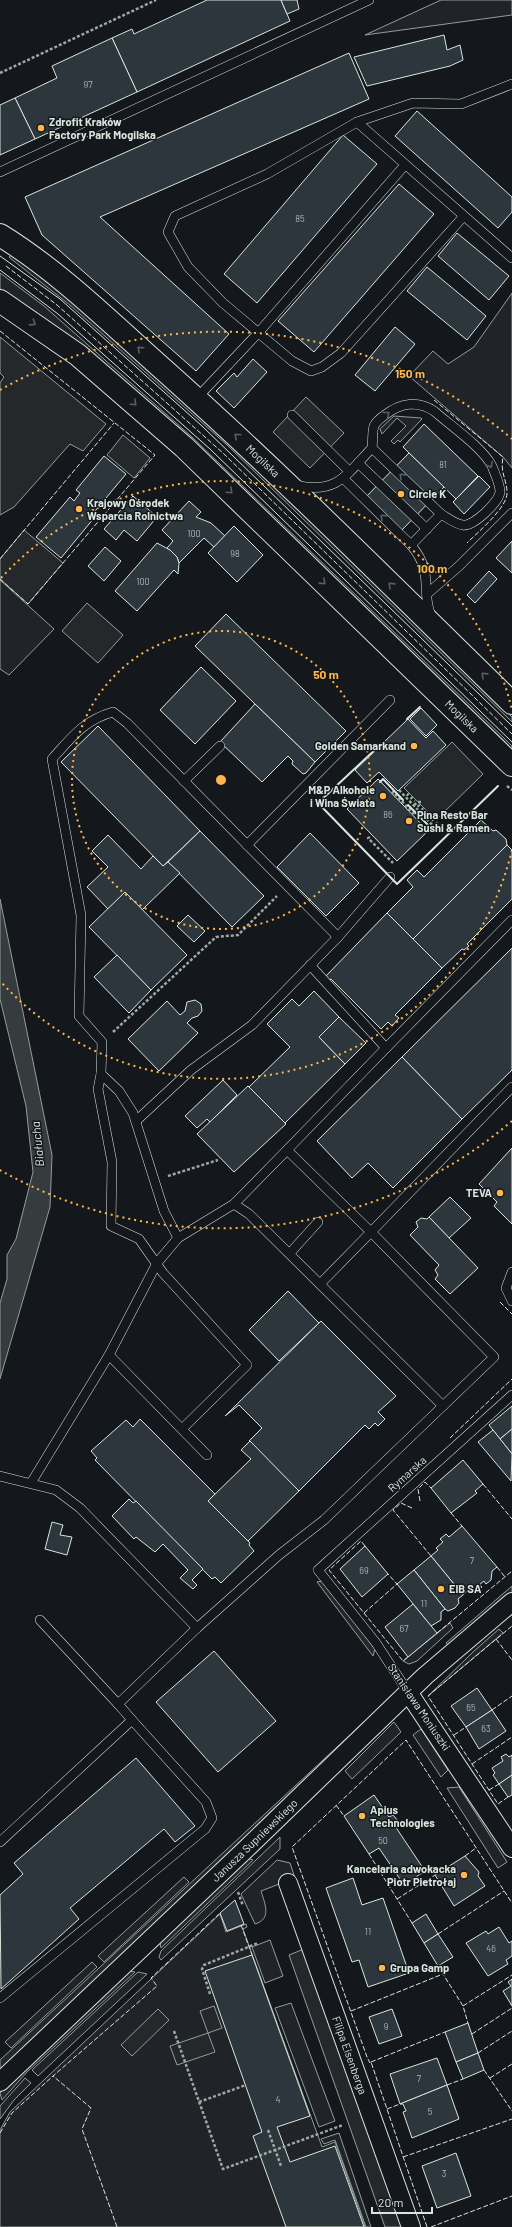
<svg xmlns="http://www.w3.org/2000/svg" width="512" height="2227" viewBox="0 0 512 2227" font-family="Barlow,sans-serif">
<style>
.green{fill:#202428;stroke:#939e99}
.parking{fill:#24282b;stroke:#939e99}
.water{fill:#363b3e;stroke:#939e99}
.building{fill:#2c363c;stroke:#d8e6dc}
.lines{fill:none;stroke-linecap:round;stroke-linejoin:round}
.service-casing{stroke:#d8e6dc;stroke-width:10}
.minor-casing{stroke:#d8e6dc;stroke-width:20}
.secondary-casing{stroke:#d8e6dc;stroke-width:24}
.path{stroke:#9da8a2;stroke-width:2.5;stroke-dasharray:3 2;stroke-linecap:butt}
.service{stroke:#14181c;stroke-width:9}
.minor{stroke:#14181c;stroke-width:18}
.secondary{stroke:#14181c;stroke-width:22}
.tram{stroke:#d8e6dc;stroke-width:1}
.hedge{stroke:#8ac095;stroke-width:3;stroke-dasharray:2 3;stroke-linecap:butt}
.fence{stroke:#d8e6dc;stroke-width:1;stroke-dasharray:5 2;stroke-linecap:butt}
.wall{stroke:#d8e6dc;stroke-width:2}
.oneway{stroke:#59605f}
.ring{fill:none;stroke:#ffb74d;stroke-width:2;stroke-dasharray:2 4}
.poi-dot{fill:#ffb74d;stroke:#14181c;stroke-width:1.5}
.labels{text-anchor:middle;stroke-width:3;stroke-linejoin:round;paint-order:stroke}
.number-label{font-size:9px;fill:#adbab4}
.poi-label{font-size:11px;font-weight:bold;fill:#d8e6dc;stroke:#14181c;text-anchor:start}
.street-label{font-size:11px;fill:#d8e6dc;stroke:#14181c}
.water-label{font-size:12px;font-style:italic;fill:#d8e6dc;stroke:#14181c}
.centre{fill:#ffb74d;stroke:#14181c;stroke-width:2}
.ring-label{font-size:12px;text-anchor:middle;font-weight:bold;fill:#ffb74d;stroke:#14181c;stroke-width:3;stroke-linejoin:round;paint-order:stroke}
</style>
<rect width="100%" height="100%" fill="#14181c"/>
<g class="green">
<path d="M441,0H512V15L365,35Z"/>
<path d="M12,255L79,307L245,457L512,717V722L227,445L70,305L10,258L9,257Z"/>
<path d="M0,273L44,306L192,437L504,738L512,746V749L207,455L77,342L0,289Z"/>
<path d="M512,293V468L503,457L409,376L433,351L448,364L474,347Z"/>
<path d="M394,416L421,418L422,419L400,442L398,440L394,444L391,441L406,426L397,418L382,434L380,429Z"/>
<path d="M0,580L54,629L9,675L0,669Z"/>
<path d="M450,1623L453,1628L417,1661L409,1664L403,1661Z"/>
<path d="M499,1629L503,1633L428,1696L473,1652Z"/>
<path d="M394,1722L401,1732L352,1779L345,1771Z"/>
<path d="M421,1729L448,1770L441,1777L413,1735Z"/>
<path d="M459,1787L507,1862L498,1868L447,1788Z"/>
<path d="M280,1837V1849L161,1960L159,1957L161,1951Z"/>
<path d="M277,1860L290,1863L295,1878L261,1891C265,1904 272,1919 255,1924L241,1894Z"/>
<path d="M184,1877L189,1882L104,1962L98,1956Z"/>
<path d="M220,1914L226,1932L246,1924L247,1927L243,1929L322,2147L335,2142L365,2227H0V2130L10,2112Z"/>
<path d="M270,1940L283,1976L265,1983L252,1947Z"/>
<path d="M92,1962L97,1967L11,2048L5,2042Z"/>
<path d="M138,1972L147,1974L38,2076L32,2070Z"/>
<path d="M291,2003L335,2121L319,2127L275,2008Z"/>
<path d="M25,2078L31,2083L14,2100L0,2119V2106Z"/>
<path d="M339,2133L371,2227H366L335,2140L324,2144L321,2139Z"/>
</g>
<g class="parking">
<path d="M0,337L106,424L83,451L70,444L14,507L0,515V383L4,377L0,373Z"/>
<path d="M306,397L344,433L310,468L273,432Z"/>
<path d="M123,435L150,458L134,478L107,455Z"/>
<path d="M24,530L63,563L28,604L0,579V559Z"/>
<path d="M87,603L123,635L98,663L62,631Z"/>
<path d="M452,742L483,774L436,820L404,788Z"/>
<path d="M323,1581L375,1649L373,1656L317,1582Z"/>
<path d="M512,1586V1594L450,1647L446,1643Z"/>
<path d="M365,1721L364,1729L0,2069V2060Z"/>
<path d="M247,1858L253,1860L161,1948L160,1943Z"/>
<path d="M304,1949L402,2227H385L289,1955Z"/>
<path d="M129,1971L135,1972L27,2072L2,2100L0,2093L20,2071Z"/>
<path d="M214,2006L222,2028L208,2033L215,2052L177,2065L170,2046L208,2033L200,2011Z"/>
<path d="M158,2009L169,2020L132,2056L121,2045Z"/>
</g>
<path class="water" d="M0,899L52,1155L50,1207L0,1379V1303L7,1279V1255L16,1239L33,1172L26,1106L0,999Z"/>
<g class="building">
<path d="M207,0H281L290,21L137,92L112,38L132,29L134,34Z"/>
<path d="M281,0H297L299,9L287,14Z"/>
<path d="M444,35L447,50L460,45L463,60L450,66L367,86L354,57Z"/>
<path d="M112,38L137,92L35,139L15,98L57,78L52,66Z"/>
<path d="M349,53L369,99L100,217L229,334L196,371L42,235L25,197Z"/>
<path d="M15,98L35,139L0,155V105Z"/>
<path d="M417,111L512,197V212L498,228L395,136Z"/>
<path d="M343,135L377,164L257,303L224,274Z"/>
<path d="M399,184L434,214L314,352L278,321Z"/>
<path d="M457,233L509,276L489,300L438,256Z"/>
<path d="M427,267L486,316L467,340L407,291Z"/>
<path d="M395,327L415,344L375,391L355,375Z"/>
<path d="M253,359L267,372L234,408L216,391L234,373L237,377Z"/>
<path d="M424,424L478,476L456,499L403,447Z"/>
<path d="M409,453L444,487L396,536L361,502Z"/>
<path d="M104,456L126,474L91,516L94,518L61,558L36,537L70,497L74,501L80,493L76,490Z"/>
<path d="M479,476L490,487L464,514L453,502Z"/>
<path d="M133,496L157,517L137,541L124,530L116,540L104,529Z"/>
<path d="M189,501L201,512L196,517L211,523L225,536L214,547L204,538L179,563L177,557L167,548L173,541L162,530Z"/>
<path d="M234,526L263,555L237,582L208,553Z"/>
<path d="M512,541V573L496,558Z"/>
<path d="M157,543L170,550L177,557L179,563L178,574L174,570L137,611L115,591Z"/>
<path d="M105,547L121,561L104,581L88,566Z"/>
<path d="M489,571L497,579L475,603L467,595Z"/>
<path d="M226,614L346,731L315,762L195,646Z"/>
<path d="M201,667L236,701L195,744L160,710Z"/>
<path d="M255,704L315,762L306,773L303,774L292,764L293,761L288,756L262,782L220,742Z"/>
<path d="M421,708L437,725L426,736L410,719Z"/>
<path d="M408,719L426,738L433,731L446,745L398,791L379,772L367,783L355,770Z"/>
<path d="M98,726L200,831L163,866L61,762Z"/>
<path d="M378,779L428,831L397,861L347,809Z"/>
<path d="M481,820L493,831L496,830L506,839L507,845L413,939L387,913L413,887L407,880L417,870L424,877Z"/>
<path d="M200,831L264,896L232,927L168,862Z"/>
<path d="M310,833L359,883L326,916L277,867Z"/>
<path d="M108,835L141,869L153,856L163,866L168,862L180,873L142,910L125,892L108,909L87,887L108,867L92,851Z"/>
<path d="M507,845L512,850V899L467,944L469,946L464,950L462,949L442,968L413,939Z"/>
<path d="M125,892L187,955L151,990L89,927Z"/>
<path d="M387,913L442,968L395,1015L399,1018L392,1026L388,1022L381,1029L331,979L328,981L325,977Z"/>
<path d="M188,915L205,931L194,942L177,926Z"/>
<path d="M512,948V1070L462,1119L402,1057Z"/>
<path d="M117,955L151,990L129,1013L94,977Z"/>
<path d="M314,991L339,1017L319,1037L345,1064L285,1123L249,1087L290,1047L267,1024L292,999L299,1006Z"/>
<path d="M195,1000L201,1004L202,1011L198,1016L192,1018L187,1023L198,1033L159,1071L128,1039L167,1001L180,1015L185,1011L187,1002Z"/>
<path d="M339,1017L366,1043L345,1064L319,1037Z"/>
<path d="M402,1057L462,1119L393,1188L368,1163L352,1178L317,1141Z"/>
<path d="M223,1080L237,1095L210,1122L207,1119L197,1128L185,1116Z"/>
<path d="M248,1086L286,1124L234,1172L197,1134Z"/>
<path d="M512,1148V1224L494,1206L497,1202L479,1184Z"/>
<path d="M450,1197L471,1218L449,1238L429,1217Z"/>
<path d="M429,1217L478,1268L450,1294L435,1279L438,1275L435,1270L439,1265L410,1235L418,1227L416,1222L421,1218L427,1219Z"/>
<path d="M288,1291L319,1323L279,1361L249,1330Z"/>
<path d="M321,1321L396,1396L378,1412L385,1419L378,1426L375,1423L369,1429L365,1425L299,1491L249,1441L262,1428L239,1405L225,1416Z"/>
<path d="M512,1406V1429L500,1439L489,1425Z"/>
<path d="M140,1419L215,1494L208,1501L250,1543L249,1545L254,1551L221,1583L215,1577L212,1579L95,1460L97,1458L91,1451L126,1420L133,1427Z"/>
<path d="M512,1429V1454L500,1439Z"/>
<path d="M493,1430L512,1454L511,1481L478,1442Z"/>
<path d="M250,1441L299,1491L248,1541L208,1501L251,1459L241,1450Z"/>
<path d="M463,1460L483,1484L475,1491L477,1493L451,1513L431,1488Z"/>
<path d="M129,1499L133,1503L136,1501L203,1569L192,1580L197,1585L193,1589L180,1578L188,1570L163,1544L155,1552L136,1537L134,1539L112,1516Z"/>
<path d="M52,1522L63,1525L60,1535L72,1537L67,1555L45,1549Z"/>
<path d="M462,1526L497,1567L492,1571L491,1580L486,1584L484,1581L479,1585L482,1587L476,1592L467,1591L463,1595L431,1556L438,1550L436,1548L443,1542L440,1539L446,1534L449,1537Z"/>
<path d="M365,1546L388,1574L362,1597L340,1569Z"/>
<path d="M431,1556L463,1595L458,1599L459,1603L455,1608L448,1611L445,1609L414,1570Z"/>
<path d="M414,1570L445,1609L441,1612V1620L431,1626L397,1584Z"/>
<path d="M413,1604L437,1633L408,1657L385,1627Z"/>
<path d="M214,1651L276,1721L218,1772L156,1702Z"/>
<path d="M477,1688L492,1710L466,1727L451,1706Z"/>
<path d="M492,1710L506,1731L479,1749L466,1727Z"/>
<path d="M506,1754L509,1757L512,1755V1775L499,1784L493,1775L495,1773L492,1768L503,1761L501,1757Z"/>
<path d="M136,1758L195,1826L175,1842L164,1829L70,1908L79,1919L1,1989L0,1895L23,1874L14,1863Z"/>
<path d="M512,1775V1795L508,1797L499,1784Z"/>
<path d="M374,1795L389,1817L393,1815L399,1822L395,1826L425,1871L404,1885L379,1848L369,1854L344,1816Z"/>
<path d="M465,1856L479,1872L478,1876L485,1886L454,1906L435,1875Z"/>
<path d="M353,1878L362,1905L383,1898L409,1973L368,1987L359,1960L352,1962L326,1888Z"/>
<path d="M235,1900L244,1924L227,1931L220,1913Z"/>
<path d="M426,1914L438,1934L424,1943L412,1923Z"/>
<path d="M499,1927L509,1943L512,1941V1956L506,1960L508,1964L488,1976L466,1943L486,1931L488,1934Z"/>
<path d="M438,1934L453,1957L438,1966L424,1943Z"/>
<path d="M252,1955L310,2116L277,2127L290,2162L335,2146L364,2227H286L253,2136L262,2132L205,1971Z"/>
<path d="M512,1979V2006L503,1991L511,1986L508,1982Z"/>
<path d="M392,2009L402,2036L379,2044L369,2017Z"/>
<path d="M468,2023L478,2053L456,2062L445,2032Z"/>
<path d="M478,2053L484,2070L463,2079L456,2062Z"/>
<path d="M437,2058L447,2085L400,2104L390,2074Z"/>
<path d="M447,2085L459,2119L412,2138L403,2112L406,2111L403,2104H400Z"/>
<path d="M456,2153L471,2196L437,2208L422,2166Z"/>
</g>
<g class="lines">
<defs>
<g id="service">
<path d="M357,122L512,258"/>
<path d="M0,172L369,0"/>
<path d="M463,217L341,353L322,367L311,371L292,361L223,303L188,267L168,232L175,216L267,174L357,122L413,103L461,104L512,84"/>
<path d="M196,399L259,332L405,165"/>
<path d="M292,415L349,471"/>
<path d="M372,448C373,441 372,432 374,426C376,422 382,417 385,415C400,403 418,400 434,411C451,426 482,447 492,466C495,474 500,484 500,492C499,502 473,527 463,525C455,524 448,518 441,514"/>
<path d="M358,463L427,529"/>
<path d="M343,478L411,545"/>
<path d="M296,485C337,495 347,474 372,448L441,514L411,545C435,574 420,588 431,616"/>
<path d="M427,594L459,566L512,513"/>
<path d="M184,781L220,746"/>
<path d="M247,845L390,700"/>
<path d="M386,1048L512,920"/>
<path d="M101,1074L102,1042L79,1016L81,915L52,759C71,738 84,720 113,712L127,723L338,937"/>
<path d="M136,1121L191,1070L252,1025L338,937L390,877"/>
<path d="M287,1150L386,1048L310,965"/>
<path d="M234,1204L287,1150L371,1232L512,1087"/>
<path d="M178,1238L164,1211L133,1113L119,1091L101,1074L98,1089L112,1162L111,1226L139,1239L163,1273L247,1365L182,1429"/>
<path d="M290,1253L318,1222"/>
<path d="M512,1272L506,1288L512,1301"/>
<path d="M109,1355L207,1455"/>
<path d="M0,1476L56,1490L80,1508L197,1628"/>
<path d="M31,1483L109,1355L157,1263L178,1238L234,1204L249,1214L443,1406"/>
<path d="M40,1620L118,1704"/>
<path d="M408,1692L376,1643L318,1570L512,1395"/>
<path d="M132,1720L118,1704L197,1628L279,1555L324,1520L494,1357L371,1232L320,1284"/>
<path d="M0,1842L132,1720L206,1802L212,1818L205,1829L0,1998"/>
</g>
<g id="minor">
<path d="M408,1692L512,1848"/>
<path id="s1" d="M288,1883L411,2227"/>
<path id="s2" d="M0,2082L247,1848L425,1676L512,1602"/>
</g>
<g id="secondary">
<path id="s3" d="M0,235C60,272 111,323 164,370C284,477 397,591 512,703"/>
<path id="s4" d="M0,301L78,355L184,447L512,765"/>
</g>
</defs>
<use href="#service" class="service-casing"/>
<use href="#minor" class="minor-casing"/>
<use href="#secondary" class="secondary-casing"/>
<g class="path">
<path d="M0,73L156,0"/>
<path d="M507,786L512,790"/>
<path d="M399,790L437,830"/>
<path d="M392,794L393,792L414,814V816"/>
<path d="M414,805L418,802H422"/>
<path d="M370,837L368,838L393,863"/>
<path d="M113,1032L216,937L238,935L277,896"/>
<path d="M168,1176L218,1160"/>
<path d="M238,1892L243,1906"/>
<path d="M210,1994L202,1969L204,1965L258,1943"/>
<path d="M174,2031L223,2169L343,2125"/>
<path d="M199,2102L246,2085"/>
<path d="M268,2130L281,2166"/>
</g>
<use href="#service" class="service"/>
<use href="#minor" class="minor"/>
<use href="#secondary" class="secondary"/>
<g class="tram">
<path d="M0,256L60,299L202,426L512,726"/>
<path d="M0,270L58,314L210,449L512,742"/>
</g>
<g class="hedge">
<path d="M407,794L415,801"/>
<path d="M418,805L437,824"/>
</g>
<g class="fence">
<path d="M6,266L57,305L224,454L512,734"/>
<path d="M0,331L155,455L28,604L0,579"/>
<path d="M434,400L503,457C500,474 507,479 507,493C507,508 478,532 467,543"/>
<path d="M0,559L114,423"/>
<path d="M500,1302L512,1314"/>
<path d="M450,1438L512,1379"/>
<path d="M483,1484L512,1519"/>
<path d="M420,1501L418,1489L425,1482L431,1488"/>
<path d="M412,1508L401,1503L393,1510L431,1556"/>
<path d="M451,1513L462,1526"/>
<path d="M365,1546L361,1541L329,1570L403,1661L408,1657"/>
<path d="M497,1567L505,1577"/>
<path d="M364,1613L397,1584L388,1574"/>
<path d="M437,1633L512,1571"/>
<path d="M496,1639L512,1660"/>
<path d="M492,1710L512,1696"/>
<path d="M454,1735L466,1727"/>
<path d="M472,1764L512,1737"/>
<path d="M489,1790L499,1784"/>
<path d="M508,1797L498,1804L428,1696L512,1626"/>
<path d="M336,1805L344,1816"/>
<path d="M369,1854L412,1923"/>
<path d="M465,1856L476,1848"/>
<path d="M397,1899L435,1875"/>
<path d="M241,1925L252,1955"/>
<path d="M438,1934L504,1891"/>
<path d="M438,1966L463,2006L468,2023"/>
<path d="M463,2006L512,1975"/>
<path d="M351,2011L443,1974"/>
<path d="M472,2034L512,2008"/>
<path d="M478,2053L512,2031"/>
<path d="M371,2062L445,2032"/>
<path d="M484,2070L512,2111"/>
<path d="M490,2078L512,2064"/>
<path d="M447,2085L463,2079"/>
<path d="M387,2109L400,2104"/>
<path d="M0,2133L12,2113L53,2076"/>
<path d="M403,2157L512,2119"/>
<path d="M117,2227L82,2129L91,2108L53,2076L157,1986L151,1978L220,1913"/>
<path d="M427,2227L371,2062L370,2063L367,2057L292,1847L406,1740L512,1903"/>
<path d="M431,2227L512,2196"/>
</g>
<g class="wall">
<path d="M407,719L420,707"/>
<path d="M379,746L318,803L397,884L498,786"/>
<path d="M380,782L383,779L403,800"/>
<path d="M408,805L428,825L425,828"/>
</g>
</g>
<defs><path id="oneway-chevron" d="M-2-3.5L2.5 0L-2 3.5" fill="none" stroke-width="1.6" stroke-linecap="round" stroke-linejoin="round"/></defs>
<g class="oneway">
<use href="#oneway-chevron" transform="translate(33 323) rotate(33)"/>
<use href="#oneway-chevron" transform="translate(140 349) rotate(-138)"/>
<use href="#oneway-chevron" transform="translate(134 403) rotate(42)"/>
<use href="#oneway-chevron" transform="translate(387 414) rotate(-39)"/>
<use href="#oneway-chevron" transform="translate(237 436) rotate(-137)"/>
<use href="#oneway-chevron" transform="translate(490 465) rotate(60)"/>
<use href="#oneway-chevron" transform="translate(402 476) rotate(-136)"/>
<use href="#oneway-chevron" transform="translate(230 491) rotate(43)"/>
<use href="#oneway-chevron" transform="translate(383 517) rotate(-136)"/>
<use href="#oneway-chevron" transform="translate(323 582) rotate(44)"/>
<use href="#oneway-chevron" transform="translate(391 585) rotate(-136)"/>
<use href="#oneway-chevron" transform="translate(484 675) rotate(-136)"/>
</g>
<g class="ring">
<circle cx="221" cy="780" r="149"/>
<path d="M512 850A299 299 0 0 1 1 982M1 578A299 299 0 0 1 512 710"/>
<path d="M512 1121A448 448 0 0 1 0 1170M0 390A448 448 0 0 1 512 439"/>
</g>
<g class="poi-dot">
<circle cx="41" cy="128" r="4"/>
<circle cx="401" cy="494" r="4"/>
<circle cx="79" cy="509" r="4"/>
<circle cx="414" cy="746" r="4"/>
<circle cx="383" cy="796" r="4"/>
<circle cx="409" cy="821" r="4"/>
<circle cx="500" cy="1193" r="4"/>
<circle cx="441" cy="1589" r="4"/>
<circle cx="362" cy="1816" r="4"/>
<circle cx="464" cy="1875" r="4"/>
<circle cx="382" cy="1968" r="4"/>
</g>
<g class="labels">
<g class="number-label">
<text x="88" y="88">97</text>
<text x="300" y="222">85</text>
<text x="443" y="468">81</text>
<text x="194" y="537">100</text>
<text x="235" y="557">98</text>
<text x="143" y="585">100</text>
<text x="388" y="818">86</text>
<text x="472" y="1564">7</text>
<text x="364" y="1574">69</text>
<text x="424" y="1607">11</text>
<text x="404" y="1632">67</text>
<text x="471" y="1711">65</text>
<text x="486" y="1732">63</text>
<text x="383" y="1844">50</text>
<text x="368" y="1935">11</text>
<text x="491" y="1952">46</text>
<text x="386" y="2030">9</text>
<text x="419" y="2082">7</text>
<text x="278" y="2103">4</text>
<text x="430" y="2115">5</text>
<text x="444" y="2177">3</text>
</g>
<g class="poi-label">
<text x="49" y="126">Zdrofit Kraków<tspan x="49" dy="13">Factory Park Mogilska</tspan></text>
<text x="409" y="498">Circle K</text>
<text x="87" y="507">Krajowy Ośrodek<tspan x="87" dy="13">Wsparcia Rolnictwa</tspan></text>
<text x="406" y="750" text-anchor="end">Golden Samarkand</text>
<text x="375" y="794" text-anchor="end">M&amp;P Alkohole<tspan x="375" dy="13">i Wina Świata</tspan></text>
<text x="417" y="819">Pina Resto Bar<tspan x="417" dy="13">Sushi &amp; Ramen</tspan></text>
<text x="492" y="1197" text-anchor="end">TEVA</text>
<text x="449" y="1593">EIB SA</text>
<text x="370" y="1814">Apius<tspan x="370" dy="13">Technologies</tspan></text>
<text x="456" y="1873" text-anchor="end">Kancelaria adwokacka<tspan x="456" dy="13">Piotr Pietrołaj</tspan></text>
<text x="390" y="1972">Grupa Gamp</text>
</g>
<g class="street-label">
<text dy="4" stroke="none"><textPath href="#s3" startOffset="347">Mogilska</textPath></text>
<text dy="4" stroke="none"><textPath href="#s4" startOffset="622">Mogilska</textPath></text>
<text transform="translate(407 1474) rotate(-42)" y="4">Rymarska</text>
<text transform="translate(419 1707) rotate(56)" y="4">Stanisława Moniuszki</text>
<text dy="4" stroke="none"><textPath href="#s2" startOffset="351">Janusza Supniewskiego</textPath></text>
<text dy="4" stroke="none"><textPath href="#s1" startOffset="183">Filipa Eisenberga</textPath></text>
</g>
<g class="water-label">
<text transform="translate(38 1144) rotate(-96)" y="4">Białucha</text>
</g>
</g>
<circle cx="221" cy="780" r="6" class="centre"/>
<g class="ring-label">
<text x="410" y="378">150 m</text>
<text x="432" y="573">100 m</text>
<text x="326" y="679">50 m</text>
</g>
<path d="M372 2207v6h60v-6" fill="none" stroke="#d8e6dc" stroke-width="2"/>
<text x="378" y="2207" font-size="12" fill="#d8e6dc" stroke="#14181c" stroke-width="3" paint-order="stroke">20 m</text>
</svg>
